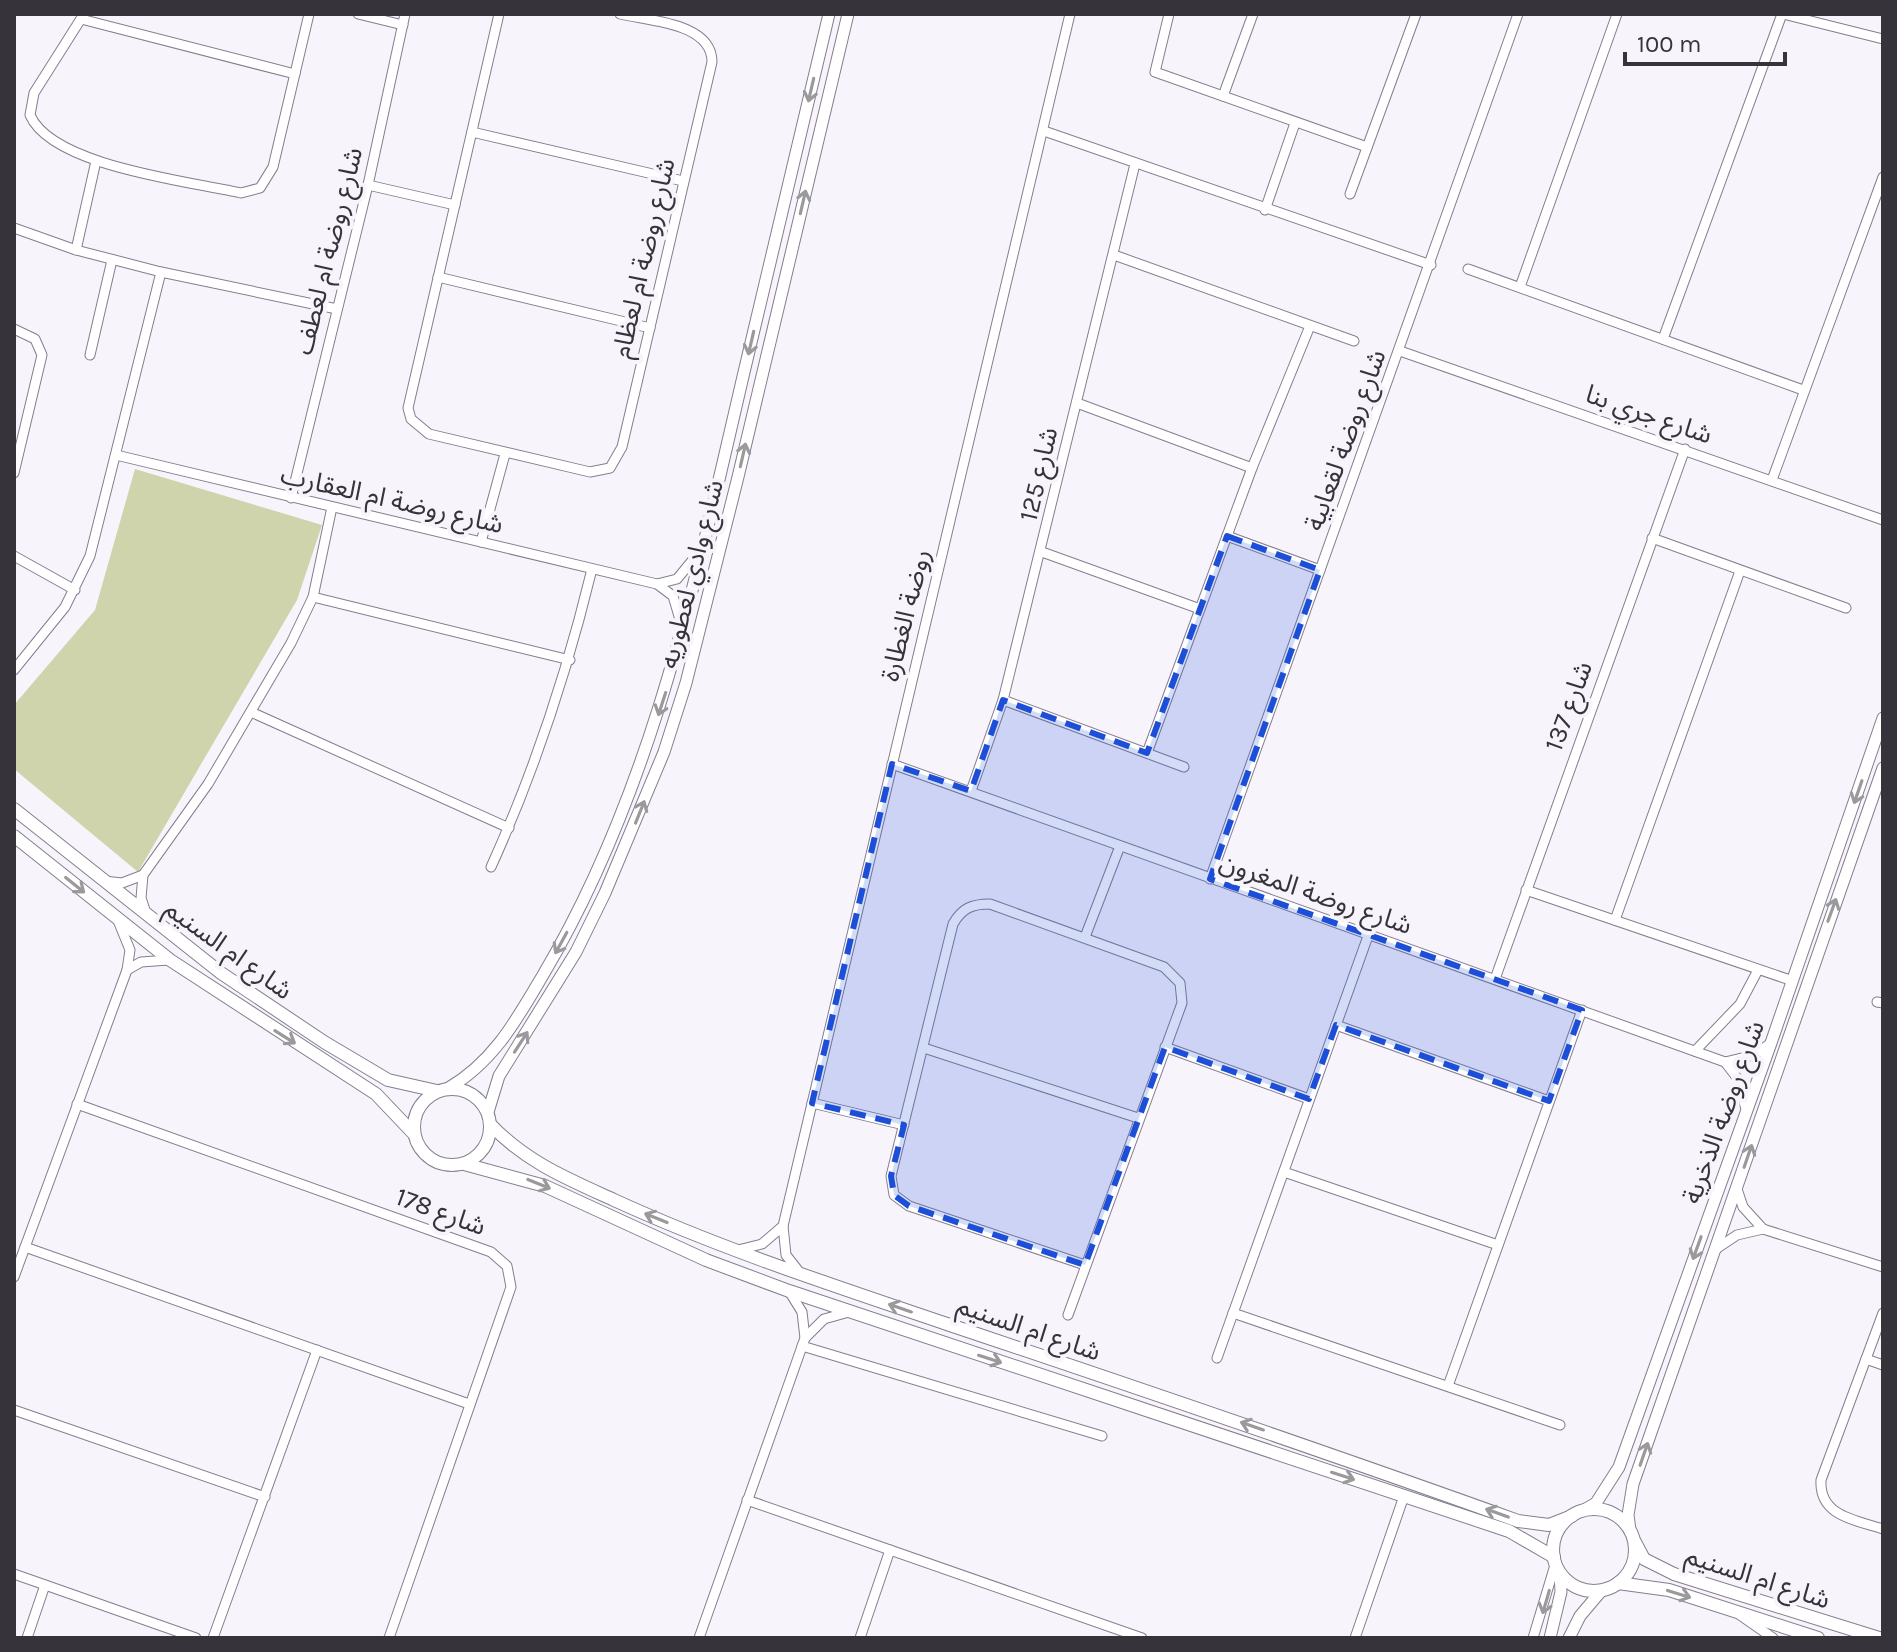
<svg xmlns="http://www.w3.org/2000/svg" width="1897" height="1652" viewBox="0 0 1897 1652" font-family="Karla,'Noto Sans Arabic',sans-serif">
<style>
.green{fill:#d0d4ac}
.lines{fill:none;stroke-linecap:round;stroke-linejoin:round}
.minor-casing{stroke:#867d8e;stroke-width:11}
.tertiary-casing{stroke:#867d8e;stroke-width:13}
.secondary-casing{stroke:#867d8e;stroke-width:14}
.minor{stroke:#fff;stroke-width:9}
.tertiary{stroke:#fff;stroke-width:11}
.secondary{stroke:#fff;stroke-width:12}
.oneway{stroke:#9a999c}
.marked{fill:#1d4ed8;fill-opacity:0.2;stroke:#1d4ed8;stroke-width:6;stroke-dasharray:16 10;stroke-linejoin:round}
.labels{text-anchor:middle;stroke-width:8;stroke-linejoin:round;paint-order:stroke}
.street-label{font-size:26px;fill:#36333a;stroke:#f8f4fc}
</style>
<rect width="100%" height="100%" fill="#f8f4fc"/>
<path class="green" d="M135,469L322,525L297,600L138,872L14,769V705L95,610Z"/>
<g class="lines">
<defs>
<g id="minor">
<path d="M84,14L34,93L30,115C52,166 188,181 241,193L260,188L273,167L309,14"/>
<path d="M358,14L403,25"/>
<path d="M499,14L408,408L411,419L429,434L590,472L610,468L622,447L712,62C712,23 650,21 620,14"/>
<path d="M1169,14L1155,72L1367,147"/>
<path d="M1783,14L1883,39"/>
<path d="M81,19L295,74"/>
<path d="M1223,96L1253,14"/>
<path d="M1044,131L1431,265"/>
<path d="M472,132L683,181"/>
<path d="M368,185L455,205"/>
<path d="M1350,194L1416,14"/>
<path d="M1265,210L1295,123"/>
<path d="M14,228L76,250L161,272L337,309"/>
<path d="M76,250L96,161"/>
<path d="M1114,255L1354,341"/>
<path d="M1468,269L1803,390"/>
<path d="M438,277L650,328"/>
<path d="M1520,287L1617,14"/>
<path d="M14,329L35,339L42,355L14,473"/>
<path d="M1663,339L1782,14"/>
<path d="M1400,351L1883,520"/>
<path d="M90,355L112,260"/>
<path d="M1077,403L1252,468"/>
<path d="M116,455L657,584L673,596L681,623"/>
<path d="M1772,480L1883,177"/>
<path d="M291,498L368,185L405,14"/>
<path d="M1227,536L1320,570"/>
<path d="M1652,538L1846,608"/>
<path d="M481,542L505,454"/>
<path d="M1042,552L1200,609"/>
<path d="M14,556L75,590"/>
<path d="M657,584L677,579L700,551"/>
<path d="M313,597L570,660"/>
<path d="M14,670L65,607L90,556L161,272"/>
<path d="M1003,700L1184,767"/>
<path d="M251,712L509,828"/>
<path d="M1147,753L1252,468L1310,326"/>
<path d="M892,764L1725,1062L1754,1055L1771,1043"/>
<path d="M971,791L1003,700L1135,164"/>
<path d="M491,867C535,770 567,672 592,569"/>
<path d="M1210,879L1518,14"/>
<path d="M104,881L122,883L143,875"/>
<path d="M1526,890L1793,981"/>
<path d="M146,913L141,898L143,875L208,784L291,643L313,597L332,507"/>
<path d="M1615,920L1740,571"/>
<path d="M1085,937L1120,846"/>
<path d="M127,970L141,962L169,960"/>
<path d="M1495,979L1685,449"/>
<path d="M1877,1002L1883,1003"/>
<path d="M1336,1025L1549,1101"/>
<path d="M1165,1047L1309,1099"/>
<path d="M924,1048L1138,1118"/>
<path d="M1695,1051L1740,1004L1758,970"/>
<path d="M1725,1062L1738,1079L1746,1109"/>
<path d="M812,1103L904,1125"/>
<path d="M77,1104L491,1252L507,1266L511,1287L389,1638"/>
<path d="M1284,1172L1498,1245"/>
<path d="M1737,1189L1743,1207L1763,1229L1883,1267"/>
<path d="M25,1247L469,1404"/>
<path d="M1716,1249L1737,1235L1763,1229"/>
<path d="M738,1250L762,1244L783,1226"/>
<path d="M800,1273L786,1255L783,1226L1070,14"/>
<path d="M14,1277L127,970L130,950L119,923"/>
<path d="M1233,1313L1560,1425"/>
<path d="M1883,1313L1821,1480C1819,1516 1855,1520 1883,1529"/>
<path d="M1068,1315L1182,1003L1180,983L1164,967L990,904C972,904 962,908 953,924L891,1176L894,1195L909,1206L1085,1265"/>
<path d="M805,1338L824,1319L849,1312"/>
<path d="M802,1346L1102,1436"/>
<path d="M1217,1358L1368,936"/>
<path d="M1866,1359L1883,1365"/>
<path d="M1448,1386L1582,1010"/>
<path d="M14,1410L265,1497"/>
<path d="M747,1500L1142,1638"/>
<path d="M14,1574L196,1638"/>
<path d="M1740,1615L1773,1638"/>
<path d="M27,1638L45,1585"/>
<path d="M213,1638L317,1350"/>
<path d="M699,1638L805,1338L802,1312L789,1291"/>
<path d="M860,1638L890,1550"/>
<path d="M1355,1638L1404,1496"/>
<path d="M1533,1638L1555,1565"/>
</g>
<g id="tertiary">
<path d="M447,1089C494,1062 517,1019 543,975C654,788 696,577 745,368C773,250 801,132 829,14"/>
<path d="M488,1112L499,1076L576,952L605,893L664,752L686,683L738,477L848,14"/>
<path d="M1584,1510L1596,1503L1619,1467L1771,1043L1883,718"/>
<path d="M1630,1530L1628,1515L1633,1484L1883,768"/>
<path d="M1550,1638L1561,1592L1560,1573"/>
<path d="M1569,1638L1580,1616L1602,1590"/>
</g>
<g id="secondary">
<path d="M14,809L221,973L324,1042L388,1080L437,1091"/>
<path d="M14,836L170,960L376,1094L414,1134"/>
<circle cx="452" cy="1127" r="38"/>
<path d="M491,1125C526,1162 568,1179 614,1200C721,1249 835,1286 947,1324C1138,1388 1329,1453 1518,1521L1549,1525L1572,1516"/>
<path d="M464,1164L545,1186L706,1260L789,1291L1509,1531L1554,1557"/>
<circle cx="1594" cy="1550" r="41"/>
<path d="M1635,1542L1644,1559L1674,1574L1879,1638"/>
<path d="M1618,1583L1669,1590L1818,1638"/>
</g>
</defs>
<use href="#minor" class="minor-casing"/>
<use href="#tertiary" class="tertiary-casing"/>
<use href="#secondary" class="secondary-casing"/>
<use href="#minor" class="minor"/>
<use href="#tertiary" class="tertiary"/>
<use href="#secondary" class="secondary"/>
</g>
<defs><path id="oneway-shaft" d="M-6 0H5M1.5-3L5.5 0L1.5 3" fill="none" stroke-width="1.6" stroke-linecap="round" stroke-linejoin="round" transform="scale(2)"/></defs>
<g class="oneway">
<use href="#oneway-shaft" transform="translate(811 90) rotate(103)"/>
<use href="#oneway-shaft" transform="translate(803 202) rotate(-77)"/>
<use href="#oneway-shaft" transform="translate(751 343) rotate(103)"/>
<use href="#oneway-shaft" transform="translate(743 455) rotate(-77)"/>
<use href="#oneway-shaft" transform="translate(662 704) rotate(108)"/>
<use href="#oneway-shaft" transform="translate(1858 792) rotate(109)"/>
<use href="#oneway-shaft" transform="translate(640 812) rotate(-68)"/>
<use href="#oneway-shaft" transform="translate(75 885) rotate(39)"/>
<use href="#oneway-shaft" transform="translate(1832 910) rotate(-70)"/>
<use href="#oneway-shaft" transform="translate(561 943) rotate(119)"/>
<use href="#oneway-shaft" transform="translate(285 1037) rotate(32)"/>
<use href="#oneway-shaft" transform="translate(521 1042) rotate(-57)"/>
<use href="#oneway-shaft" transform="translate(1748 1156) rotate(-71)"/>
<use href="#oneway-shaft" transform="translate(539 1184) rotate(22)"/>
<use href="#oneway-shaft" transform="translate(656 1218) rotate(-158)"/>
<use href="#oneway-shaft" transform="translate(1697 1248) rotate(110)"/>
<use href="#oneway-shaft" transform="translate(900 1308) rotate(-161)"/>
<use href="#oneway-shaft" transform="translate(990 1359) rotate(18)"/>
<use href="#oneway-shaft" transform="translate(1252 1426) rotate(-161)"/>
<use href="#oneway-shaft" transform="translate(1644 1454) rotate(-71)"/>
<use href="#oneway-shaft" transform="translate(1343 1476) rotate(18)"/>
<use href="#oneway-shaft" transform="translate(1497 1513) rotate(-160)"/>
<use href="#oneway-shaft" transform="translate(1679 1594) rotate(17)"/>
<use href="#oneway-shaft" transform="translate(1546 1602) rotate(106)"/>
</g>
<path class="marked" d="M1227,536L1320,570L1210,879L1582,1010L1549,1101L1336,1025L1309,1099L1165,1047L1085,1265L909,1206L894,1195L891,1176L904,1125L812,1103L892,764L971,791L1003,700L1147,753Z"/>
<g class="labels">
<g class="street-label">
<text transform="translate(328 251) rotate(-76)" y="9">شارع روضة ام لعطف</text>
<text transform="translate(643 258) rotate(-77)" y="9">شارع روضة ام لعظام</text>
<text transform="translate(1649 414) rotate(19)" y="9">شارع جري بنا</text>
<text transform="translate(1345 440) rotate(-70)" y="9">شارع روضة لقعابية</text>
<text transform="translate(1038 474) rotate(-77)" y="9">شارع 125</text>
<text transform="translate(392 499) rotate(13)" y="9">شارع روضة ام العقارب</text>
<text transform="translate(691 574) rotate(-76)" y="9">شارع وادي لعطوريه</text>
<text transform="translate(905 615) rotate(-76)" y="9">روضة الغطارة</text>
<text transform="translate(1568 706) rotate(-70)" y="9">شارع 137</text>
<text transform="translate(1316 893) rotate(19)" y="9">شارع روضة المغرون</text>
<text transform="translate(229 949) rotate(36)" y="9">شارع ام السنيم</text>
<text transform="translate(1723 1112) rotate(-70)" y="9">شارع روضة الذخرية</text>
<text transform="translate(441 1211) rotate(20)" y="9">شارع 178</text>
<text transform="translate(1029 1328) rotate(19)" y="9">شارع ام السنيم</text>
<text transform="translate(1758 1577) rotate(18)" y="9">شارع ام السنيم</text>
</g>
</g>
<rect width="1897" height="1652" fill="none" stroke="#36333a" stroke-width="32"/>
<path d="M1625 52v12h160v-12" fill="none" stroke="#36333a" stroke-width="4"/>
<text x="1637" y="52" font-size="24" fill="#36333a" stroke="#f8f4fc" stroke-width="6" paint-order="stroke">100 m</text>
</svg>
